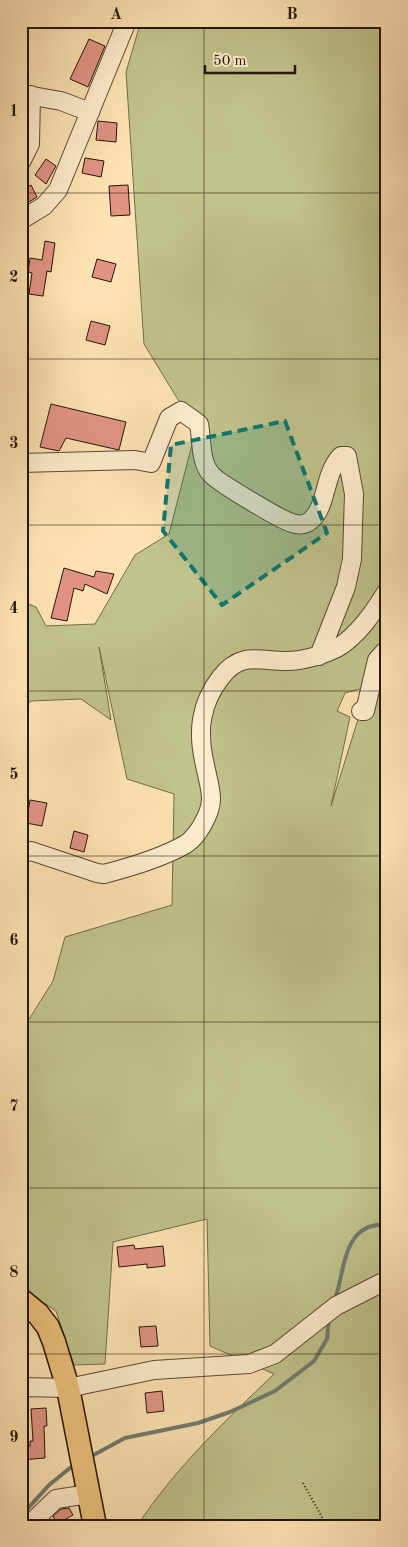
<svg xmlns="http://www.w3.org/2000/svg" width="408" height="1547" viewBox="0 0 408 1547" font-family="'Old Standard TT',serif">
<style>
.green{fill:#c0c38b;stroke:#726c4a}
.lines{fill:none;stroke-linecap:round;stroke-linejoin:round}
.stream{stroke:#6f7a70;stroke-width:4}
.building{fill:#e19484;stroke:#25150a}
.minor-casing{stroke:#5b4834;stroke-width:20}
.major-casing{stroke:#25150a;stroke-width:25}
.path{stroke:#25150a;stroke-width:2;stroke-dasharray:1 2.5;stroke-linecap:butt}
.minor{stroke:#feedce;stroke-width:18}
.major{stroke:#eec27a;stroke-width:22}
.marked{fill:#0f766e;fill-opacity:0.2;stroke:#0f766e;stroke-width:4;stroke-dasharray:10 6;stroke-linejoin:round}
.grid{fill:none;stroke:#25150a;stroke-width:1;stroke-opacity:0.55}
.neatline{fill:none;stroke:#25150a;stroke-width:2}
.grid-label{font-size:16px;text-anchor:middle;font-weight:bold;fill:#25150a}
</style>
<rect width="100%" height="100%" fill="#fde3b3"/>
<filter id="stains"><feTurbulence type="fractalNoise" baseFrequency=".004" numOctaves="4"/><feColorMatrix values="0 0 0 0 .2 0 0 0 0 .09 0 0 0 0 .02 0 0 0 .5 -.17"/></filter>
<radialGradient id="worn" r=".72"><stop offset=".6" stop-color="#630" stop-opacity="0"/><stop offset="1" stop-color="#630" stop-opacity=".3"/></radialGradient>
<path class="green" d="M141,21H387V115L384,118L387,121V641L363,688L345,693L337,711L350,717L331,806L359,716L381,665L387,661V1526H137C175,1468 225,1421 274,1374L210,1346L207,1219L113,1242L105,1364L74,1365L56,1311L21,1288L23,1148L21,1032L53,981L65,937L172,905L174,794L127,779L99,647L111,720L81,699L31,701L21,710V601L36,607L46,626L95,624L135,555L169,534L196,429L144,344L126,72Z"/>
<g class="lines">
<g class="stream">
<path d="M335,1300C345,1270 343,1221 387,1225"/>
<path d="M88,1458L125,1438L198,1423L230,1412L275,1391L314,1361L327,1339L329,1318"/>
<path d="M21,1516L49,1485L75,1464"/>
</g>
</g>
<g class="building">
<path d="M89,39L105,46L88,87L70,79Z"/>
<path d="M98,121L117,123L116,142L96,140Z"/>
<path d="M85,158L104,161L101,177L82,173Z"/>
<path d="M46,159L56,166L46,184L35,175Z"/>
<path d="M31,185L37,197L21,207V190Z"/>
<path d="M128,185L130,215L111,216L109,186Z"/>
<path d="M45,241L55,243L51,272L47,271L43,296L29,294L32,273L28,272L30,258L42,260Z"/>
<path d="M97,259L116,264L111,282L92,277Z"/>
<path d="M91,321L110,326L105,345L86,340Z"/>
<path d="M51,404L126,422L119,450L66,438L59,451L40,447Z"/>
<path d="M64,568L94,577L96,571L114,574L107,594L85,584L83,591L74,588L67,621L51,618Z"/>
<path d="M30,800L47,803L42,826L26,823Z"/>
<path d="M74,831L88,835L84,852L70,848Z"/>
<path d="M134,1245L135,1249L163,1246L165,1266L147,1268V1264L119,1267L117,1247Z"/>
<path d="M156,1326L158,1346L141,1347L139,1327Z"/>
<path d="M162,1391L164,1411L147,1413L145,1393Z"/>
<path d="M46,1408L47,1426H44L45,1458L21,1460V1447L30,1446V1441H33L31,1409Z"/>
<path d="M69,1508L73,1515L57,1524L53,1516L61,1509Z"/>
</g>
<g class="lines">
<defs>
<g id="minor">
<path d="M21,94L61,101L90,112"/>
<path d="M21,162L30,144L31,95"/>
<path d="M21,220L44,206L58,190L127,21"/>
<path d="M21,463L135,460L151,463L169,418L181,411L199,424C202,440 200,460 210,473C215,481 281,520 292,523C298,525 305,525 310,521C328,506 323,475 341,456H347L354,494L352,559L346,587L319,656"/>
<path d="M361,711H365L377,660L387,649"/>
<path d="M21,854L31,851L97,873L104,874C131,867 162,858 186,844C198,836 211,813 211,799C211,788 207,776 205,765C197,732 200,704 221,677C241,651 259,661 286,661C303,661 323,655 337,648C358,636 375,610 387,591"/>
<path d="M21,1387L68,1388L154,1370L249,1364L275,1354L336,1306L387,1280"/>
<path d="M28,1526L56,1499L89,1494"/>
</g>
<path id="major" d="M21,1300L38,1314L48,1327L54,1342L68,1388L95,1526"/>
</defs>
<use href="#minor" class="minor-casing"/>
<use href="#major" class="major-casing"/>
<g class="path">
<path d="M379,715L387,716"/>
<path d="M303,1483L327,1526"/>
</g>
<use href="#minor" class="minor"/>
<use href="#major" class="major"/>
</g>
<path class="marked" d="M285,421L327,533L222,605L163,531L171,445Z"/>
<path class="grid" d="M204,21V1526M21,193H387M21,359H387M21,525H387M21,691H387M21,856H387M21,1022H387M21,1188H387M21,1354H387"/>
<rect width="408" height="1547" fill="none" stroke="#fde3b3" stroke-width="55"/>
<path d="M205 65v8h90v-8" fill="none" stroke="#25150a" stroke-width="2.5"/>
<text x="213" y="65" font-size="15" fill="#25150a" stroke="#feedce" stroke-width="4" paint-order="stroke">50 m</text>
<rect x="28" y="28" width="352" height="1492" class="neatline"/>
<g class="grid-label">
<text x="116" y="19">A</text>
<text x="292" y="19">B</text>
<text x="14" y="116">1</text>
<text x="14" y="282">2</text>
<text x="14" y="448">3</text>
<text x="14" y="613">4</text>
<text x="14" y="779">5</text>
<text x="14" y="945">6</text>
<text x="14" y="1111">7</text>
<text x="14" y="1277">8</text>
<text x="14" y="1442">9</text>
</g>
<rect width="100%" height="100%" filter="url(#stains)"/>
<rect width="100%" height="100%" fill="url(#worn)"/>
</svg>
